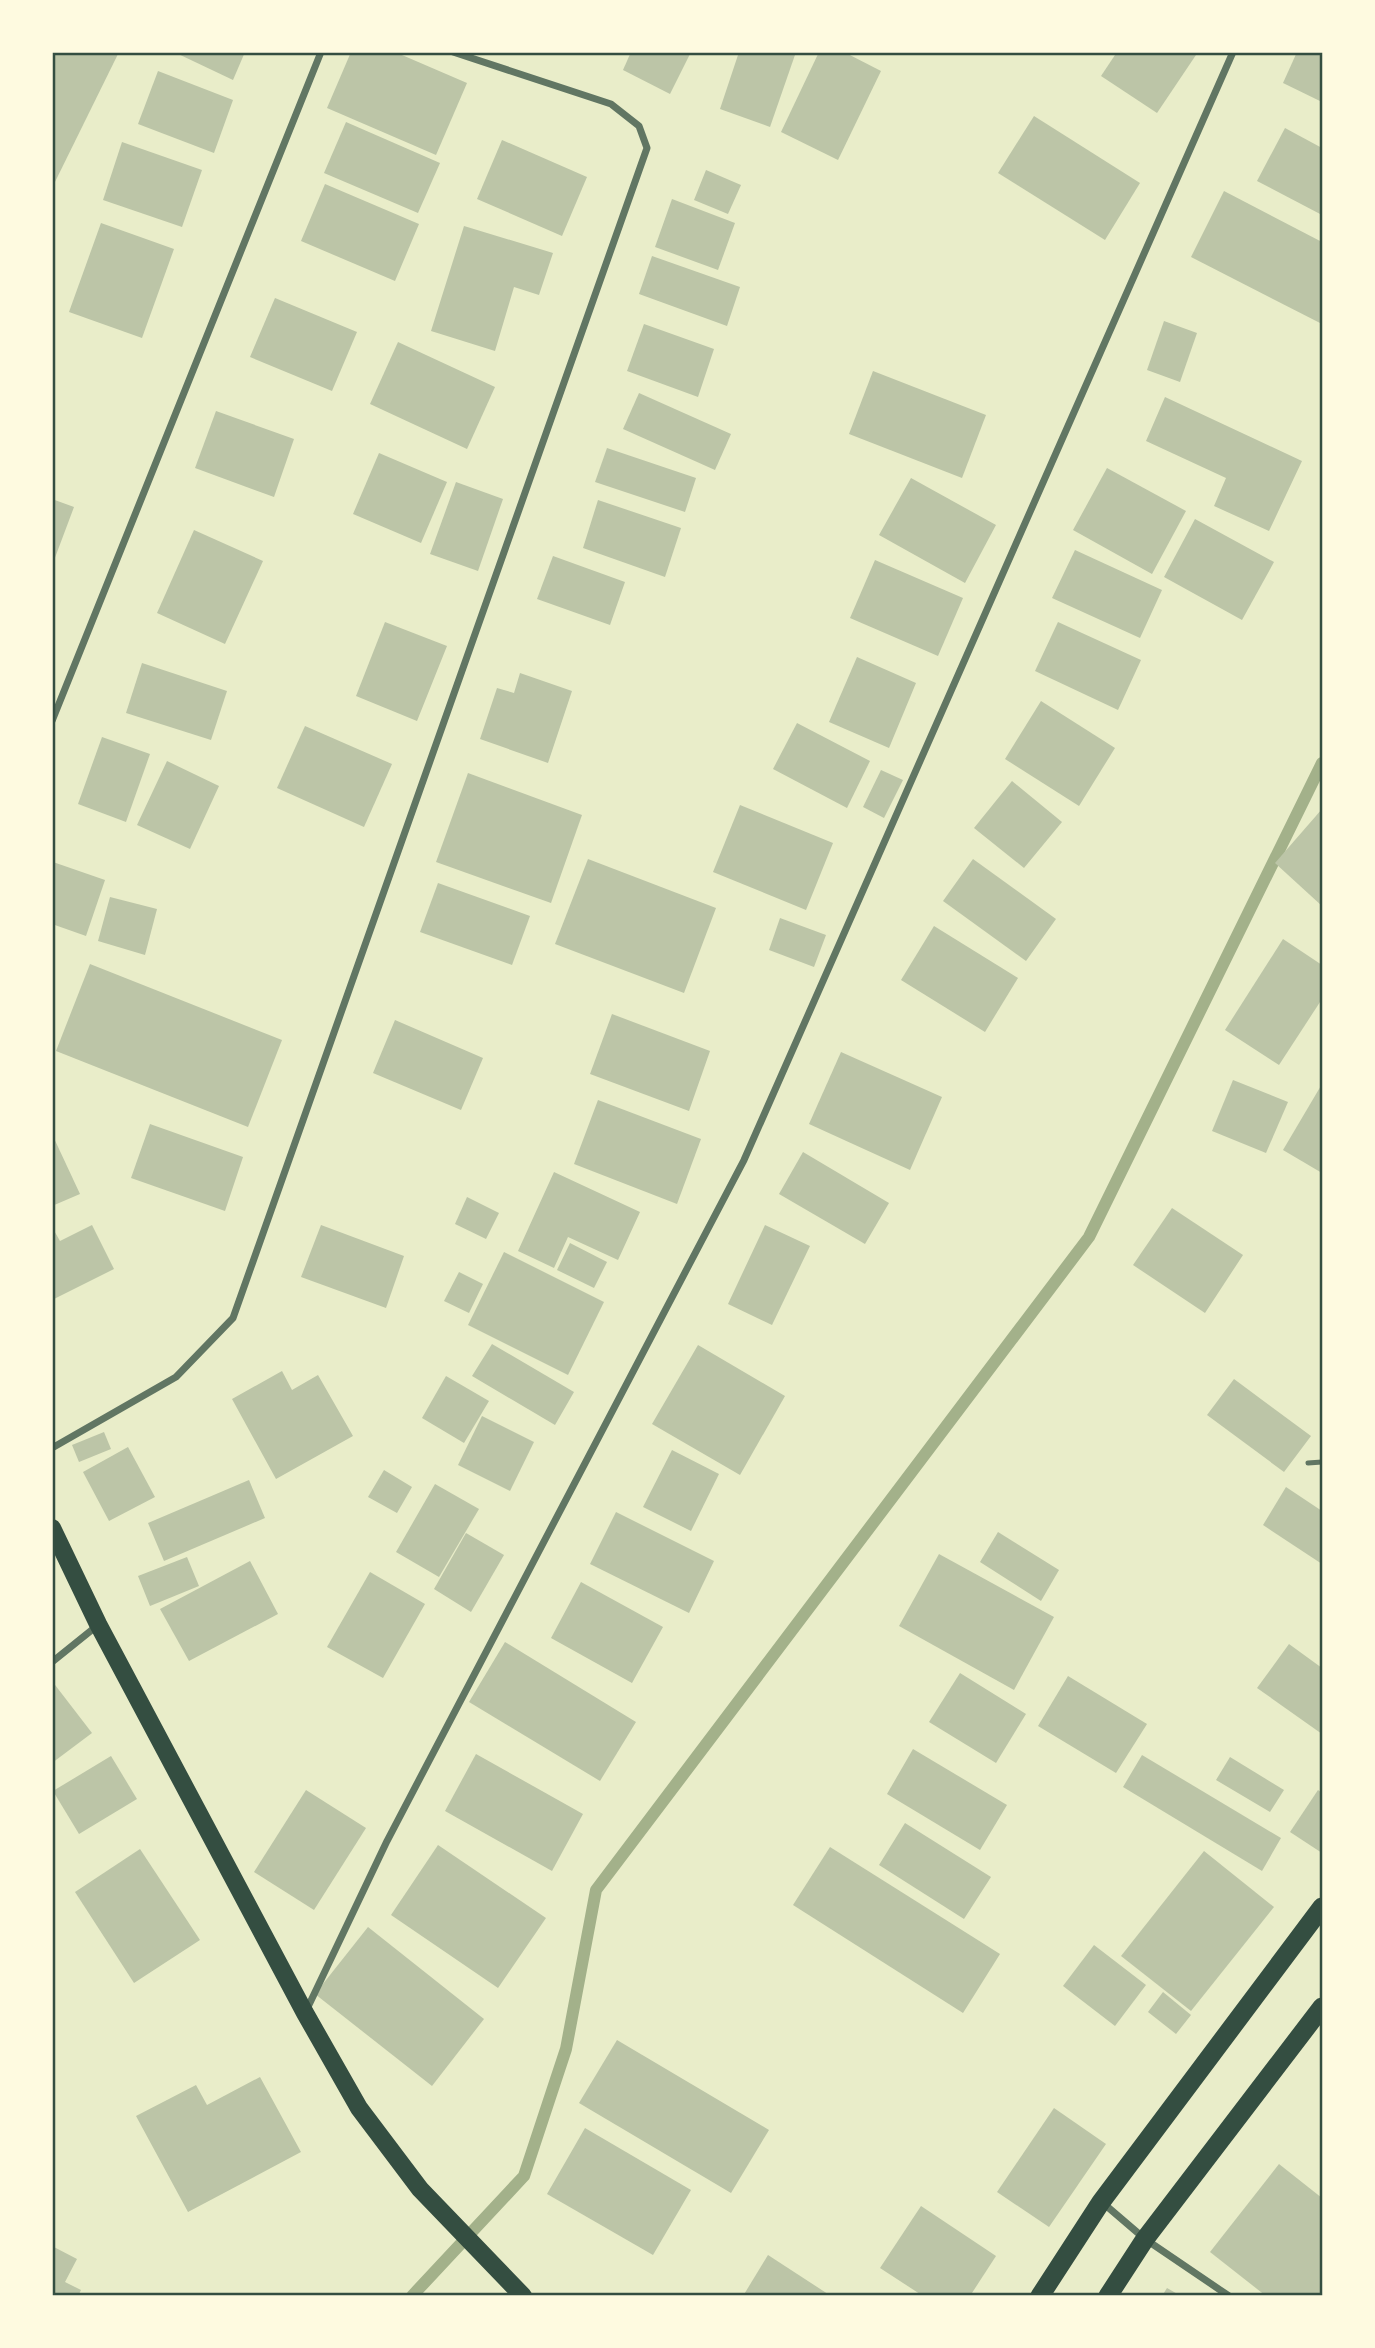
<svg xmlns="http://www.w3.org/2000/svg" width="1375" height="2348" viewBox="0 0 1375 2348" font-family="Signika,sans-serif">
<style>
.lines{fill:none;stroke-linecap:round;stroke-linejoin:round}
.stream{stroke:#a3b18a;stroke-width:12}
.building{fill:#bcc5a7}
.service{stroke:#617663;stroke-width:5}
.minor{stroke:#617663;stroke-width:7}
.primary{stroke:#344e41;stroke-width:18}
.trunk{stroke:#344e41;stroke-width:19}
.neatline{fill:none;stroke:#344e41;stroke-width:2.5}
</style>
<rect width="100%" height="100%" fill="#e9edc9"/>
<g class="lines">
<path class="stream" d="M412,2296L524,2176L566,2049L596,1890L1089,1237L1322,763"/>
</g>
<g class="building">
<path d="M52,52H119L52,188Z"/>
<path d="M174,52H245L233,80Z"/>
<path d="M351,52H395L467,83L436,155L327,108Z"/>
<path d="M631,52H691L670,94L623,70Z"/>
<path d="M739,52H796L770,127L720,109Z"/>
<path d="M819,52H844L881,71L838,160L781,132Z"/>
<path d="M1117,52H1198L1157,113L1101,76Z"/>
<path d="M1297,52H1322V102L1283,83Z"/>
<path d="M158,71L233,100L214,153L138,124Z"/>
<path d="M1034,116L1140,183L1105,240L998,173Z"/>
<path d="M346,122L440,163L418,213L324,173Z"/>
<path d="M1285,128L1322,148V215L1257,181Z"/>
<path d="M502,140L587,177L562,236L477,199Z"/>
<path d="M122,142L202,170L182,227L103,200Z"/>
<path d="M706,170L741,185L728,214L694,200Z"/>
<path d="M325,184L419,224L395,281L301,241Z"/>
<path d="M1224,191L1322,242V324L1191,257Z"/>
<path d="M672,199L735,223L718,270L655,247Z"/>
<path d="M101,223L174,249L142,338L69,312Z"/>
<path d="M464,226L553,253L539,295L514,287L495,351L431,331Z"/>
<path d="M652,256L740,287L727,326L639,294Z"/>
<path d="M275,298L357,332L332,391L250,357Z"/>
<path d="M1164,321L1197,333L1180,382L1147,370Z"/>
<path d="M644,324L714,349L698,397L627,371Z"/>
<path d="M398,342L495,387L467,449L370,404Z"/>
<path d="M873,371L986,415L962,478L849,434Z"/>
<path d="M639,393L731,434L715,470L623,429Z"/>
<path d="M1165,397L1302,461L1269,531L1214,506L1226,478L1146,441Z"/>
<path d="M216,411L294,439L274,497L195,468Z"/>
<path d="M607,448L696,478L685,512L595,482Z"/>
<path d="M379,453L447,482L421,543L353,514Z"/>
<path d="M1107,468L1186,511L1152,574L1073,530Z"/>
<path d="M911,478L996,525L965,583L879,535Z"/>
<path d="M456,482L503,499L478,571L430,554Z"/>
<path d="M52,499L74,507L53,563H52Z"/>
<path d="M598,500L681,528L665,577L583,548Z"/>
<path d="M1195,519L1274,562L1242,620L1164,577Z"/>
<path d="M194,530L263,561L225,644L157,613Z"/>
<path d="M1075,550L1162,590L1140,638L1052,598Z"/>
<path d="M553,556L625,582L610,625L537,599Z"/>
<path d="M875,560L963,598L938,656L850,618Z"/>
<path d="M385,622L447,646L417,721L356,696Z"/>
<path d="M1058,622L1141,660L1118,710L1035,671Z"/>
<path d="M857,657L916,683L889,748L829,722Z"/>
<path d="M142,663L227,691L211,740L126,713Z"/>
<path d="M520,673L572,691L548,763L480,739L497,688L514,693Z"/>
<path d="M1041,701L1115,748L1079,806L1005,759Z"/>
<path d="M797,723L870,761L847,808L773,769Z"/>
<path d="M305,726L392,764L364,827L277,788Z"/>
<path d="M102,737L150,754L126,822L78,804Z"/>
<path d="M167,761L219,786L190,849L137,825Z"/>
<path d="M881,770L903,780L884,818L863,807Z"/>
<path d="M468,773L582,815L551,903L436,862Z"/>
<path d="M1012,781L1062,822L1024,868L974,828Z"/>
<path d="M740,805L833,843L806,910L713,872Z"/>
<path d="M1322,809V906L1275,863Z"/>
<path d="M588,859L716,908L684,993L555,944Z"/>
<path d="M973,859L1056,919L1026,961L943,901Z"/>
<path d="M53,862L105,880L86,936L52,924Z"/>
<path d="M438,883L530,916L512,965L420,932Z"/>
<path d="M110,897L157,909L145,955L98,941Z"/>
<path d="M780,918L826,935L814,967L769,950Z"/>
<path d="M934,926L1018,978L985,1032L901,980Z"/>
<path d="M1283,939L1322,965V999L1279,1065L1225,1030Z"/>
<path d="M90,964L282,1040L248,1127L56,1051Z"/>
<path d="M612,1014L710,1051L689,1111L590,1074Z"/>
<path d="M395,1020L483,1058L461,1110L373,1073Z"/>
<path d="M841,1052L942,1097L910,1170L809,1124Z"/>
<path d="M1233,1080L1288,1102L1266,1153L1212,1131Z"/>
<path d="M1322,1084V1173L1283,1150Z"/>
<path d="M598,1100L701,1139L677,1204L574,1164Z"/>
<path d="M150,1124L243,1157L225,1211L131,1178Z"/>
<path d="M52,1134L80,1194L52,1206Z"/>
<path d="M803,1152L889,1203L865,1244L779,1194Z"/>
<path d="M554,1172L640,1212L618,1260L568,1237L554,1268L518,1251Z"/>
<path d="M467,1197L499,1213L486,1239L455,1224Z"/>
<path d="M1172,1208L1243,1255L1205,1313L1133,1265Z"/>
<path d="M92,1225L114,1269L52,1300V1227L60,1241Z"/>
<path d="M321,1225L404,1256L386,1308L301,1277Z"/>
<path d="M765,1225L810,1246L772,1325L728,1304Z"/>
<path d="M570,1243L607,1262L594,1288L557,1270Z"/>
<path d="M504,1252L604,1302L568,1375L468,1325Z"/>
<path d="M459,1272L483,1284L469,1313L444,1301Z"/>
<path d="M492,1344L574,1392L555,1425L472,1376Z"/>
<path d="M698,1345L785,1396L740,1475L652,1424Z"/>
<path d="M282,1371L292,1390L318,1375L353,1436L276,1479L232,1399Z"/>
<path d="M446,1376L489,1401L464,1443L422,1418Z"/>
<path d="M1234,1379L1311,1436L1284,1472L1207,1415Z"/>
<path d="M482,1416L534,1442L510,1491L458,1465Z"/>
<path d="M104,1432L111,1449L79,1462L72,1445Z"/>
<path d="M128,1447L155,1497L109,1521L83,1472Z"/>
<path d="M672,1450L719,1474L691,1531L643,1507Z"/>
<path d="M384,1470L412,1487L397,1513L368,1497Z"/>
<path d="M249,1480L265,1518L164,1561L148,1523Z"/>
<path d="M435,1484L479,1509L439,1577L396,1552Z"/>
<path d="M1286,1487L1322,1511V1564L1263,1525Z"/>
<path d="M616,1512L714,1561L689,1613L590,1564Z"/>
<path d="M998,1532L1059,1570L1041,1601L980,1562Z"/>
<path d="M466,1533L504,1555L471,1612L434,1589Z"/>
<path d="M939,1554L1054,1617L1014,1690L899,1626Z"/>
<path d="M187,1557L199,1586L150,1606L138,1576Z"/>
<path d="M250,1561L278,1614L189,1661L160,1609Z"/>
<path d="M370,1572L425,1604L383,1678L327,1647Z"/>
<path d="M581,1582L663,1627L632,1683L551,1638Z"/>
<path d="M505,1642L636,1722L600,1781L469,1702Z"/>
<path d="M1289,1644L1322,1668V1734L1257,1688Z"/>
<path d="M960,1673L1026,1714L996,1763L929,1722Z"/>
<path d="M1068,1676L1147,1724L1116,1773L1038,1726Z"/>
<path d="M52,1681L92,1733L52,1763Z"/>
<path d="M913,1749L1007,1805L980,1850L887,1794Z"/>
<path d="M476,1754L583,1814L552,1871L445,1811Z"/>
<path d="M1142,1755L1281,1838L1262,1871L1123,1787Z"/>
<path d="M111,1756L137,1799L79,1834L53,1791Z"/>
<path d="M1230,1757L1284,1790L1270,1812L1216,1780Z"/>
<path d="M306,1790L366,1828L314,1910L254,1872Z"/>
<path d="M1318,1790L1322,1793V1853L1290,1832Z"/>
<path d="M905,1823L991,1877L964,1919L879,1865Z"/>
<path d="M438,1845L546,1918L498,1988L391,1915Z"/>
<path d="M830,1847L1000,1954L963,2013L793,1905Z"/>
<path d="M140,1849L200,1940L134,1983L75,1892Z"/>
<path d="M1204,1851L1274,1907L1191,2011L1121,1956Z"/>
<path d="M368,1927L484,2019L432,2086L315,1994Z"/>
<path d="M1094,1945L1146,1985L1115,2026L1063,1986Z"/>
<path d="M1163,1992L1191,2015L1176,2034L1148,2012Z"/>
<path d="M617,2040L769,2130L731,2193L579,2103Z"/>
<path d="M260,2077L301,2152L188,2212L136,2116L196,2085L207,2105Z"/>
<path d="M1054,2108L1106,2144L1049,2227L997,2192Z"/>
<path d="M585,2128L691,2190L653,2255L547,2194Z"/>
<path d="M1279,2164L1322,2198V2296H1266L1210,2252Z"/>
<path d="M921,2206L996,2256L970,2296H923L880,2268Z"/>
<path d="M52,2246L77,2259L65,2282L81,2290L78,2296H52Z"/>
<path d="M768,2255L831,2296H743Z"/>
<path d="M1167,2288L1181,2296H1162Z"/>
</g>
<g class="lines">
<path class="service" d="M1308,1463L1322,1462"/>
<g class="minor">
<path d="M52,721L321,52"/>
<path d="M52,1448L176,1377L233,1318L647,148L639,126L611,104L453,52"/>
<path d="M52,1662L98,1625"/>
<path d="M307,2009L387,1841L744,1160L1233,52"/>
<path d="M1103,2203L1145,2239L1229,2296"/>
</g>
<path class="primary" d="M52,1528L98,1624L305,2013L359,2108L420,2189L523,2296"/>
<g class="trunk">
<path d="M1040,2296L1101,2202L1322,1907"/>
<path d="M1108,2296L1145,2239L1322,2007"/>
</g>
</g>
<rect width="1375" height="2348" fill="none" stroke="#fefae0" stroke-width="108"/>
<rect x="54" y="54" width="1267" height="2240" class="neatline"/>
</svg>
